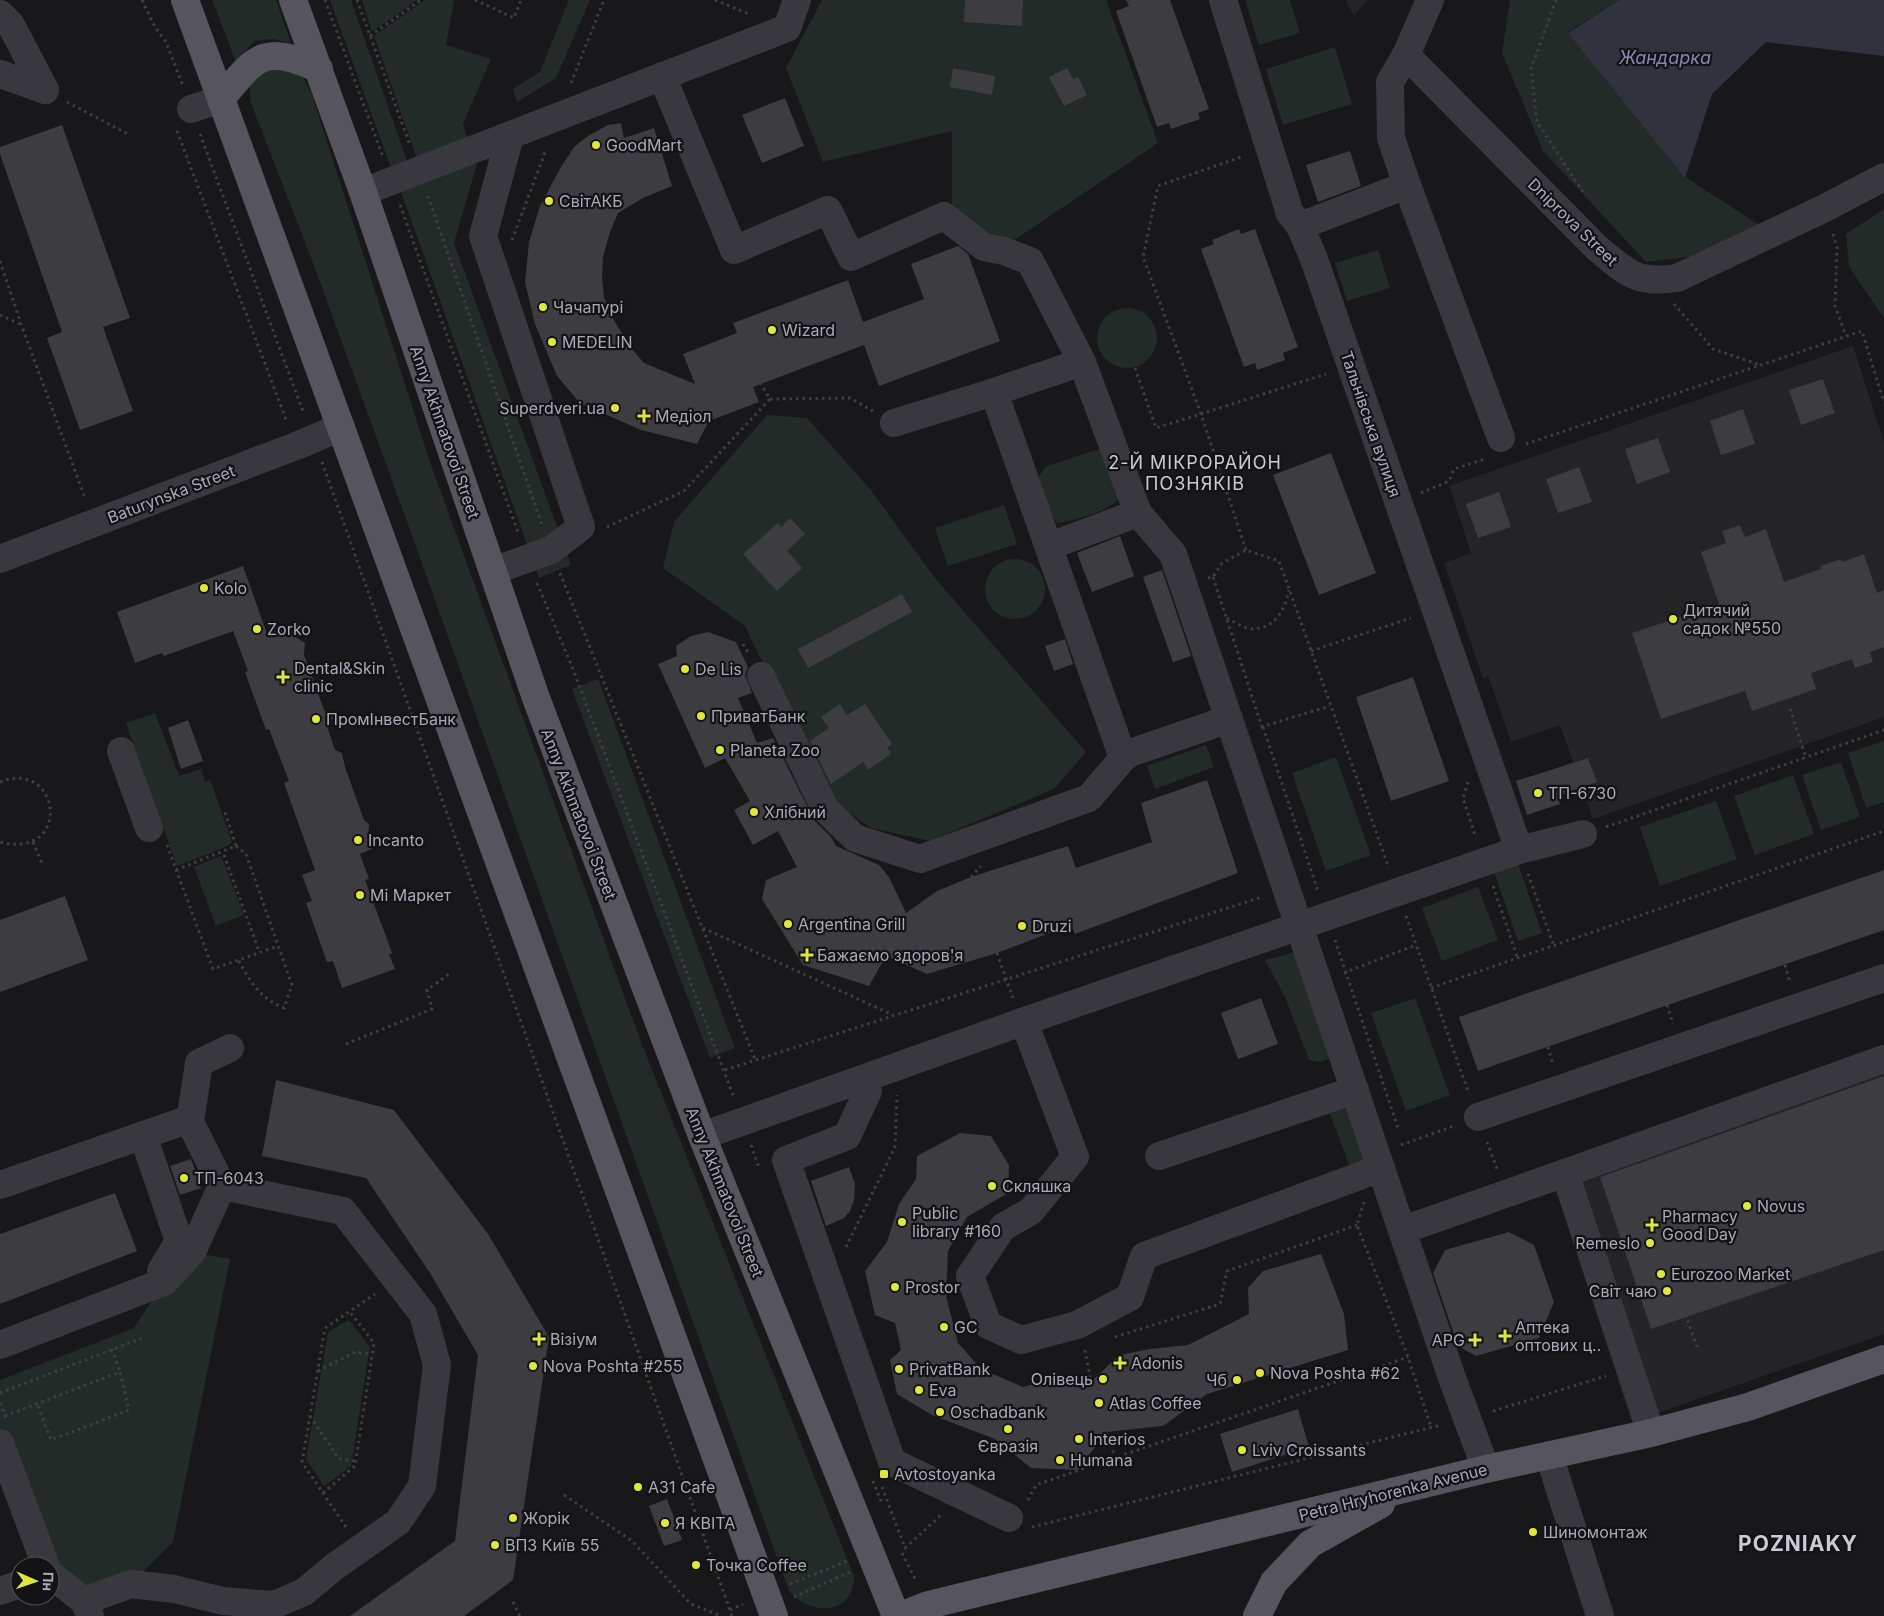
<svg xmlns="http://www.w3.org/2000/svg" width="1884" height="1616" viewBox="0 0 1884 1616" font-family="Inter,sans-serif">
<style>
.built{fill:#242326}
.green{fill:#232b28}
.water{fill:#30323e}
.building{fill:#3d3c40}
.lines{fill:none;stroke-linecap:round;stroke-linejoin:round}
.path{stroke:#3f3e44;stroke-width:3;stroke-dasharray:2.5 4;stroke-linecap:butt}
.minor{stroke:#39383e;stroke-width:28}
.major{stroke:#56545c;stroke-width:28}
.poi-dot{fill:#dee740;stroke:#131214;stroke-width:2}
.labels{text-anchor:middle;stroke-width:4.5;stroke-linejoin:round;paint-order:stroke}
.poi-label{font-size:16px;fill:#abaab8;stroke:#131214;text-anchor:start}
.street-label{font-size:16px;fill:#abaab8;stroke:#131214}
.water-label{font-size:18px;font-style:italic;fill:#8389b1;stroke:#131214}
.neighbourhood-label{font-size:18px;letter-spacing:1px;fill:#cccbd4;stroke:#131214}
.district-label{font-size:21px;font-weight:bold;letter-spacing:1px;fill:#cccbd4;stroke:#131214}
</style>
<rect width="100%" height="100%" fill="#181719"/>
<g class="built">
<path d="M1345,0H1368L1354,16Z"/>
<path d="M1853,346L1884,442V717L1593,819L1560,725L1511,742L1488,676L1483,678L1444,563L1471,553L1449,486Z"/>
<path d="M1884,1059V1334L1643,1418L1565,1173Z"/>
</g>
<g class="green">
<path d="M212,0H276L291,43L272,39L254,41L236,62Z"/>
<path d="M330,0H351L410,170L394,176Z"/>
<path d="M362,0H417L372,32Z"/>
<path d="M425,0H454L446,45L491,59L463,124L470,149L420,167L374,36Z"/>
<path d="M569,0H590L556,78L517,102L513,89L540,72Z"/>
<path d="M822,0H1106L1158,143L1010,243L978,236L952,204V131L823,162L786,68Z"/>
<path d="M1245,0H1290L1300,33L1259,45Z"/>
<path d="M1510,0H1619L1568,32L1685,177L1761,226L1696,256L1646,262L1543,151L1502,53Z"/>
<path d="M1335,47L1352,104L1283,125L1266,69Z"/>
<path d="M280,64L303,77L312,95L430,462L641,1042L854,1576C854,1616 810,1616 789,1591L415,544L316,271L251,103L249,87L255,74Z"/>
<path d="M481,150L454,243L571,565L539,578L398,183Z"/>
<path d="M1884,209V318L1849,267L1846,234Z"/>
<path d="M1378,250L1390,288L1347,301L1335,263Z"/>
<circle cx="1127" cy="338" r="30"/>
<path d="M767,415L807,418L870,489L935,578L1086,752L1054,789L930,841L871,828L827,797L745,626L663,568L674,522Z"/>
<path d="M1102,448L1119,499C1102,514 1079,519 1058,523L1049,516L1036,482L1045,467Z"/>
<path d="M1004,505L1017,544L948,566L935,528Z"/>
<circle cx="1015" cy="589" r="30"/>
<path d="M598,679L735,1048L710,1058L572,689Z"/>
<path d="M155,713L179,776L201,769L205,781L201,783L210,780L222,813L218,815L222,814L232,842L228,846L177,866L126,723Z"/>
<path d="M1884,741V802L1866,808L1848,753Z"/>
<path d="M1206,745L1214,767L1155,789L1147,766Z"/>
<path d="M1336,757L1371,855L1326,871L1292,773Z"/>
<path d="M1841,762L1860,817L1821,830L1802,775Z"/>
<path d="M1793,775L1814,834L1755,855L1734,796Z"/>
<path d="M1716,801L1737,859L1660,886L1640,827Z"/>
<path d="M221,856L244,915L216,926L194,867Z"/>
<path d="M1517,861L1542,933L1518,941L1493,869Z"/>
<path d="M1478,887L1498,940L1442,961L1422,908Z"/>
<path d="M1299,951L1330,1058L1321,1062L1309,1060L1285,997L1265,960Z"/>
<path d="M1415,998L1450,1095L1406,1111L1371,1013Z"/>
<path d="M1347,1108L1371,1156L1352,1172L1329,1112Z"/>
<path d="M192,1252L230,1259L173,1542L131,1584L84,1601L50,1574L0,1443V1380L134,1328L164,1282Z"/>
<path d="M349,1320L370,1347L351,1466L324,1486L306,1459L328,1332Z"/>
</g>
<path class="water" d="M1619,0H1884V56L1766,42L1712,94L1685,178L1568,33Z"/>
<g class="building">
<path d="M965,0H1023L1022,26L964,22Z"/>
<path d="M1126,0H1170L1209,109L1198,113L1200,119L1171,129L1169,123L1157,127L1116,11L1129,6Z"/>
<path d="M953,68L995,76L992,95L950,87Z"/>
<path d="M1067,68L1073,79L1078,77L1087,95L1064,106L1049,77Z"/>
<path d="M785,98L804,146L762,163L742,115Z"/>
<path d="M621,123L624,138L654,128L672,186L643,198L618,213L610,232L603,257L602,277L604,297L612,317L630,347L644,363L695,384L683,354L737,333L733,323L848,280L863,322L924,299L911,264L958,246L968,254L1000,341L879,386L864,345L753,387L759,402L709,421L697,444L641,430L580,403L557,376L535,324L525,282L529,242L540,206L561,167L574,147L588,136L608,125Z"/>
<path d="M62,125L130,318L103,327L133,411L80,430L47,338L62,332L0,154V147Z"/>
<path d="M1350,151L1361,186L1318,202L1306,165Z"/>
<path d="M1239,229L1241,234L1255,229L1298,347L1283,353L1285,360L1257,370L1255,363L1244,367L1201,249L1214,244L1212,240Z"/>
<path d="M1823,379L1835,413L1801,425L1789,390Z"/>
<path d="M1743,409L1755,444L1721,455L1710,421Z"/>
<path d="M1658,438L1670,472L1637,484L1625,449Z"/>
<path d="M1331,453L1376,573L1319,595L1273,475Z"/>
<path d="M1579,467L1592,502L1558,513L1546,479Z"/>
<path d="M1499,492L1511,527L1478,538L1466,504Z"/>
<path d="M790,518L805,534L787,551L802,568L777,591L743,554L778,523L781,527Z"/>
<path d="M1740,525L1745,537L1766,529L1784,582L1821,569L1820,566L1841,559L1842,562L1864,554L1877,593L1884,590V647L1870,652L1873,662L1855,668L1852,659L1811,673L1816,689L1752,711L1745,691L1661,719L1632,633L1719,604L1701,552L1726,543L1722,531Z"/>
<path d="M1120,536L1134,576L1092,592L1077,553Z"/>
<path d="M243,566L267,634L291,626L294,636L305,643L304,655L324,710L333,717L328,729L335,750L342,753L345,767L364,820L369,824L368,839L372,849L360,854L369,879L365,880L391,950L392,954H389L395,969L342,988L333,961L327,962L306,903L312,901L302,875L315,870L284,783L289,781L269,729L266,730L245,672L248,671L233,631L164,656L162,653L135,663L117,612Z"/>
<path d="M1162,570L1191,656L1173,662L1143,577Z"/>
<path d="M902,594L912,612L808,668L798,649Z"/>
<path d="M708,632L736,642L748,667L745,675L752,693L738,698L757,743L773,738L814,820L831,837L836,846L879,865L889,877L906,913L937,891L971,877L1068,846L1076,868L1152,842L1141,803L1207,780L1238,873L1075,934L1071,925L997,953L927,974L886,956L869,986L803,965L762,899L766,880L797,867L778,831L753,845L734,810L750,801L725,758L705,768L658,664L677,656L676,646L691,636Z"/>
<path d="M1065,639L1073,664L1054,671L1045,646Z"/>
<path d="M1413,677L1449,781L1391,801L1356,697Z"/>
<path d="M840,704L847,715L865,704L892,744L887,748L891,754L868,770L863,762L831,784L810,741L829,728L821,717Z"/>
<path d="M188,720L203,761L181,769L168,728Z"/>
<path d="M1588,758L1597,782L1557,796L1560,804L1527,815L1516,781Z"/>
<path d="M1884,870V930L1478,1071L1459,1017Z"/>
<path d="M65,896L88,960L0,992V920Z"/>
<path d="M1261,998L1278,1044L1238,1059L1221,1013Z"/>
<path d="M1884,1076V1250L1651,1329L1600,1177Z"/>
<path d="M276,1080L394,1110L488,1234L549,1337L513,1580L464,1616H350L455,1541L478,1355L430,1273L366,1178L262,1156Z"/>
<path d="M960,1133L991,1136L1009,1165L1008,1193L967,1217L948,1251L946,1296L958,1343L981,1369L1023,1387L1051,1379L1091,1382L1119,1355L1150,1349L1188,1345L1249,1314L1248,1288L1263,1271L1321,1254L1344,1314L1348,1350L1207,1394L1163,1426L1106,1432L1078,1470L1031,1468L995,1439L932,1415L897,1394L890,1360L901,1350L895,1323L875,1315L865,1271L887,1242L899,1204L916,1179L917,1156Z"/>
<path d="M191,1159L201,1188L180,1195L170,1166Z"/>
<path d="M849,1167L855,1184L854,1200L850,1211L844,1218L826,1226L811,1181Z"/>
<path d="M115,1193L137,1251L0,1304V1234Z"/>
<path d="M1509,1232L1534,1245L1554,1302L1539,1338L1476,1356L1458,1346L1433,1273L1445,1250Z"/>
<path d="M1298,1409L1309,1447L1232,1472L1220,1434Z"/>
<path d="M667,1499L682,1540L664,1546L649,1506Z"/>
</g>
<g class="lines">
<g class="path">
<path d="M142,0L155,27L166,42L183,86"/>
<path d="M325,0L383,157"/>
<path d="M357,0L410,145"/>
<path d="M475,0L514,18L521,0"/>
<path d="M715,0L749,14"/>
<path d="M1556,0L1531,69L1537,122L1585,195"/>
<path d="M370,36L421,0"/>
<path d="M571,83L604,0"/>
<path d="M67,102L128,134"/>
<path d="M177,131L287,422"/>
<path d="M200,134L304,414"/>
<path d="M428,196L542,525"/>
<path d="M400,205L519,535"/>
<path d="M1833,234L1837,247L1835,306L1846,336"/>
<path d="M512,240L546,150"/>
<path d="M0,261L21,324L85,498"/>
<path d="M1674,304L1713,349L1760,365"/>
<path d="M0,315L20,324"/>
<path d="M1135,368L1156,428L1201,414L1143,257L1158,186L1244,156"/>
<path d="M770,399L850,398L873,411"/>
<path d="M1526,444L1862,331L1884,403"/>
<path d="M322,462L732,1616"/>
<path d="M1421,493L1449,481L1454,469L1485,459"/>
<path d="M607,527L684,491L770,399L761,384"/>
<path d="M1246,550L1201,414L1326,374"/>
<path d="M560,573L755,1059"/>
<path d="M1213,577L1262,727"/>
<path d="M1208,578L1213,577L1222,563L1246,550L1279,561L1389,868"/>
<path d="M537,583L573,669L734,1098"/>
<path d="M1227,618C1234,622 1246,629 1253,629C1276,628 1285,609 1289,590"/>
<path d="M743,644L749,654"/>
<path d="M1311,651L1411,618"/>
<path d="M1790,709L1806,758"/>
<path d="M1261,727L1330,706"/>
<path d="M1263,727L1318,891"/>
<path d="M0,782C61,758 73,860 0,842"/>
<path d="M1468,782L1463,798L1476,838"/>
<path d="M1606,827L1884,730"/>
<path d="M33,842L43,866"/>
<path d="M167,845L213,969L278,946"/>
<path d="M236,846L246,854L292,985L284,1008C258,997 252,983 238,960"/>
<path d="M224,855L259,951"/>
<path d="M176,870L236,846L225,812"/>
<path d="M1528,874L1554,946"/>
<path d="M971,877L981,866"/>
<path d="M1493,886L1518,959"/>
<path d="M1406,916L1469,1094"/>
<path d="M703,928L893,1015"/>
<path d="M1335,940L1399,1131"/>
<path d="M997,953L1013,998"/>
<path d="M1785,965L1790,983"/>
<path d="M1344,973L1416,945"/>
<path d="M1431,988L1884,831"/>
<path d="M1667,1005L1673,1024"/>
<path d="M346,1044L432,1009L427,990L449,974"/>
<path d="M1548,1047L1553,1065"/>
<path d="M725,1070L1262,897"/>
<path d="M1487,1142L1497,1169"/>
<path d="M751,1145L759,1168"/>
<path d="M1401,1145L1454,1126"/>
<path d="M1364,1202L1357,1225L1408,1357L1431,1427"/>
<path d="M1622,1244L1656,1232L1697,1347"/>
<path d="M846,1247L895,1147L897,1095"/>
<path d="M1115,1337L1220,1304L1227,1271L1357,1225"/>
<path d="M112,1349L120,1372"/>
<path d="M1085,1350L1091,1382"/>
<path d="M318,1371L355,1352L372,1354"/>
<path d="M0,1393L145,1337"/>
<path d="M0,1403L6,1418"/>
<path d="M1493,1411L1606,1376"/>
<path d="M5,1416L120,1372L129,1410L51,1440L37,1403"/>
<path d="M310,1416L339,1459L356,1461"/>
<path d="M1106,1432L1116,1459"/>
<path d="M873,1481L882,1504"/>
<path d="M882,1487L905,1548L941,1515"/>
<path d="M323,1493L355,1466L374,1343L350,1312"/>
<path d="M564,1495L632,1541L691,1604L721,1616"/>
<path d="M1028,1500L1036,1485L1408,1357"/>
<path d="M346,1527L302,1462L325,1328L375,1294"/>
<path d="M1032,1527L1441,1425"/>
<path d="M902,1553L916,1581"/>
<path d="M790,1584L847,1561"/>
<path d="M794,1597L850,1572"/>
<path d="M513,1602L520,1616"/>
<path d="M730,1610L743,1604"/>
</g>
<g class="minor">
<path d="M1223,0L1287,204L1289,212L1300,226L1314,259L1519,850"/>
<path d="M0,14L11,25L45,90"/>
<path d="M1406,55L1597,248C1627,273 1636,284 1677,278L1825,208L1884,177"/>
<path d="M0,74L45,90"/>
<path d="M662,76L734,250L828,210L851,257L944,216L984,247L1004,251L1030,261L1082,362L1138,513L1173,554L1452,1378L1486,1469"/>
<path d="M191,109L221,99"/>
<path d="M1407,185L1501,438"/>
<path d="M363,192L787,28L797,0"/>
<path d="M1300,226L1407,185L1391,138L1390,82L1406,55L1430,0"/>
<path d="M1082,362L994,392L1123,758"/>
<path d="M894,423L994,392"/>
<path d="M1050,546L1138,513"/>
<path d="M0,559L296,446L341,427"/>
<path d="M493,571L551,550L581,527L483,236L510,136"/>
<path d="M761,676L825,809L855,838L920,859L1089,798L1123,758L1130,753L1229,719"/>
<path d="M121,751L149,828"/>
<path d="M1022,1022L1029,1035L1075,1157L1031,1211L1003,1227L970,1276L988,1325L1021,1340L1077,1325L1130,1297L1144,1256L1381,1168"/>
<path d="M864,1079L868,1091L847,1136L786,1160L892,1462L1009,1518"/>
<path d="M1478,1117L1884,978"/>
<path d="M143,1135L179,1241L161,1271"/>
<path d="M702,1136L1022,1022L1519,850L1583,834"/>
<path d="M1159,1156L1355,1090"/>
<path d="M1565,1173L1884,1059"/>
<path d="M0,1185L184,1121L190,1122"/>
<path d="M1403,1230L1565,1173L1651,1433"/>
<path d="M0,1345L164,1282L192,1252L222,1186"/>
<path d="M0,1443L46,1566"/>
<path d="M1549,1455L1600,1616"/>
<path d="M50,1574L84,1601L90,1616"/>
<path d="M0,1591L20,1584"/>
<path d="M84,1601L131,1584L174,1589L223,1601L274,1605L304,1592L334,1567L398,1522L422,1486L437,1365L423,1314L343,1211L222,1186L190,1122L199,1063L230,1048"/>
</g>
<g class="major">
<path d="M185,0L774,1616"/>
<path d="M293,0L363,192L536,698L702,1136L896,1616"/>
<path d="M221,99C257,55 264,44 319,69"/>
<path d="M900,1616L928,1605L1486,1469L1651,1433L1748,1407L1884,1359"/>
<path d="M1257,1616L1274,1582L1310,1544L1381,1504"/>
</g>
</g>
<g class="poi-dot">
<circle cx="596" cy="145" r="5"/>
<circle cx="549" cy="201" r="5"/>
<circle cx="543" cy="307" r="5"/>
<circle cx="772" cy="330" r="5"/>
<circle cx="552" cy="342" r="5"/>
<circle cx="615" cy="408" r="5"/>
<path d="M641.5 408.5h5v5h5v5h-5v5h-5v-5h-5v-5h5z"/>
<circle cx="204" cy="588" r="5"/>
<circle cx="1673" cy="619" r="5"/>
<circle cx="257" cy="629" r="5"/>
<circle cx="685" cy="669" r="5"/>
<path d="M280.5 669.5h5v5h5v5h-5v5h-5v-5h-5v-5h5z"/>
<circle cx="701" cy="716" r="5"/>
<circle cx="316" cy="719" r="5"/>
<circle cx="720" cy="750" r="5"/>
<circle cx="1538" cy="793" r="5"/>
<circle cx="754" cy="812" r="5"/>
<circle cx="358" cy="840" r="5"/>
<circle cx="360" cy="895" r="5"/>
<circle cx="788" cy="924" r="5"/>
<circle cx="1022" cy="926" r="5"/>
<path d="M804.5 947.5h5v5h5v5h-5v5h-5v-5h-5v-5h5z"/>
<circle cx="184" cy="1178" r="5"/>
<circle cx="992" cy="1186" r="5"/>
<circle cx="1747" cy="1206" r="5"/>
<circle cx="902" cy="1222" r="5"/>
<path d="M1649.5 1217.5h5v5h5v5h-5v5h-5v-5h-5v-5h5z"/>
<circle cx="1650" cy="1243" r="5"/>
<circle cx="1661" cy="1274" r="5"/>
<circle cx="895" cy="1287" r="5"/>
<circle cx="1667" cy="1291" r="5"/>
<circle cx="944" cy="1327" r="5"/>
<path d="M1502.5 1328.5h5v5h5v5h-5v5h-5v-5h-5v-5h5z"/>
<path d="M536.5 1331.5h5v5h5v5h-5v5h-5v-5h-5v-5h5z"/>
<path d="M1472.5 1332.5h5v5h5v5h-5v5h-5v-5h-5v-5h5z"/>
<path d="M1117.5 1355.5h5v5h5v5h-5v5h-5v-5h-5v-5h5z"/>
<circle cx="533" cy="1366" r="5"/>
<circle cx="899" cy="1369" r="5"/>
<circle cx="1260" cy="1373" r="5"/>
<circle cx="1103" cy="1379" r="5"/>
<circle cx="1237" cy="1380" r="5"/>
<circle cx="919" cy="1390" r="5"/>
<circle cx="1099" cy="1403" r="5"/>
<circle cx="940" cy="1412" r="5"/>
<circle cx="1008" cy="1429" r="5"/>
<circle cx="1079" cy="1439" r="5"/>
<circle cx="1242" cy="1450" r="5"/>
<circle cx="1060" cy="1460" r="5"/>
<rect x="879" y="1469" width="10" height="10" rx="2.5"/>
<circle cx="638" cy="1487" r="5"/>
<circle cx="513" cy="1518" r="5"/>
<circle cx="665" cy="1523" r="5"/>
<circle cx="1533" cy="1532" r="5"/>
<circle cx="495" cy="1545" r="5"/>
<circle cx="696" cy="1565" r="5"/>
</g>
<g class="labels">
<g class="poi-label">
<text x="606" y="151">GoodMart</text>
<text x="559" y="207">СвітАКБ</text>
<text x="553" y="313">Чачапурі</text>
<text x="782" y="336">Wizard</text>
<text x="562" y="348">MEDELIN</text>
<text x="605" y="414" text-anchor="end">Superdveri.ua</text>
<text x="655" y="422">Медіол</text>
<text x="214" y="594">Kolo</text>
<text x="1683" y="616">Дитячий<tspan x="1683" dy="18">садок №550</tspan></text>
<text x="267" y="635">Zorko</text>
<text x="294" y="674">Dental&amp;Skin<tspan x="294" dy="18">clinic</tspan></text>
<text x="695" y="675">De Lis</text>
<text x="711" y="722">ПриватБанк</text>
<text x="326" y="725">ПромІнвестБанк</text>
<text x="730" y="756">Planeta Zoo</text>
<text x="1548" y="799">ТП-6730</text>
<text x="764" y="818">Хлібний</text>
<text x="368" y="846">Incanto</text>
<text x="370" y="901">Мі Маркет</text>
<text x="798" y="930">Argentina Grill</text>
<text x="1032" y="932">Druzi</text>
<text x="817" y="961">Бажаємо здоров'я</text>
<text x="194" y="1184">ТП-6043</text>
<text x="1002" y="1192">Скляшка</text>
<text x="1757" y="1212">Novus</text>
<text x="912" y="1219">Public<tspan x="912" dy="18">library #160</tspan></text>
<text x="1662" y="1222">Pharmacy<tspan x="1662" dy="18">Good Day</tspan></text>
<text x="1640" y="1249" text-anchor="end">Remeslo</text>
<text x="1671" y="1280">Eurozoo Market</text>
<text x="905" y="1293">Prostor</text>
<text x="1657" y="1297" text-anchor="end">Світ чаю</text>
<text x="954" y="1333">GC</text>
<text x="1515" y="1333">Аптека<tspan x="1515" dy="18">оптових ц‥</tspan></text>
<text x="550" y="1345">Візіум</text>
<text x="1465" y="1346" text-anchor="end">APG</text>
<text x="1131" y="1369">Adonis</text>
<text x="543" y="1372">Nova Poshta #255</text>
<text x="909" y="1375">PrivatBank</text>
<text x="1270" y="1379">Nova Poshta #62</text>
<text x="1093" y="1385" text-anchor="end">Олівець</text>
<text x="1227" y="1386" text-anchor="end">Чб</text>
<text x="929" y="1396">Eva</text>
<text x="1109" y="1409">Atlas Coffee</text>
<text x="950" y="1418">Oschadbank</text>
<text x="1089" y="1445">Interios</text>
<text x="1008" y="1452" text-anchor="middle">Євразія</text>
<text x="1252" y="1456">Lviv Croissants</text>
<text x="1070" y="1466">Humana</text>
<text x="894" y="1480">Avtostoyanka</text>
<text x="648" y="1493">A31 Cafe</text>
<text x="523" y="1524">Жорік</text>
<text x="675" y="1529">Я КВІТА</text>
<text x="1543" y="1538">Шиномонтаж</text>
<text x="505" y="1551">ВПЗ Київ 55</text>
<text x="706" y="1571">Точка Coffee</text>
</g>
<g class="street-label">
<text transform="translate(1573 222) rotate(44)" y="6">Dniprova Street</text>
<text transform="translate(1371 424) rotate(71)" y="6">Тальнівська вулиця</text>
<text transform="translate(445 432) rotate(71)" y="6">Anny Akhmatovoi Street</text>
<text transform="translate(171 494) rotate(-21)" y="6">Baturynska Street</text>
<text transform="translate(579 814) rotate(69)" y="6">Anny Akhmatovoi Street</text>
<text transform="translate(725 1192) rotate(68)" y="6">Anny Akhmatovoi Street</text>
<text transform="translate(1393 1492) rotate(-14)" y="6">Petra Hryhorenka Avenue</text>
</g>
<g class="water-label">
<text x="1665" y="64">Жандарка</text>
</g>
<g class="neighbourhood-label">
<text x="1195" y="469">2-Й МІКРОРАЙОН<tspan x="1195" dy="21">ПОЗНЯКІВ</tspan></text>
</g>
<g class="district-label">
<text x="1798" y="1551">POZNIAKY</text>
</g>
</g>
<g transform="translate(35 1581) rotate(92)"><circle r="24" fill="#131214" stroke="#504f56"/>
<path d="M0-4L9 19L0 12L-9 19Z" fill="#dee740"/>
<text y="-8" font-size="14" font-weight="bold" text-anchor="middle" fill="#abaab8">Пн</text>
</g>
</svg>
